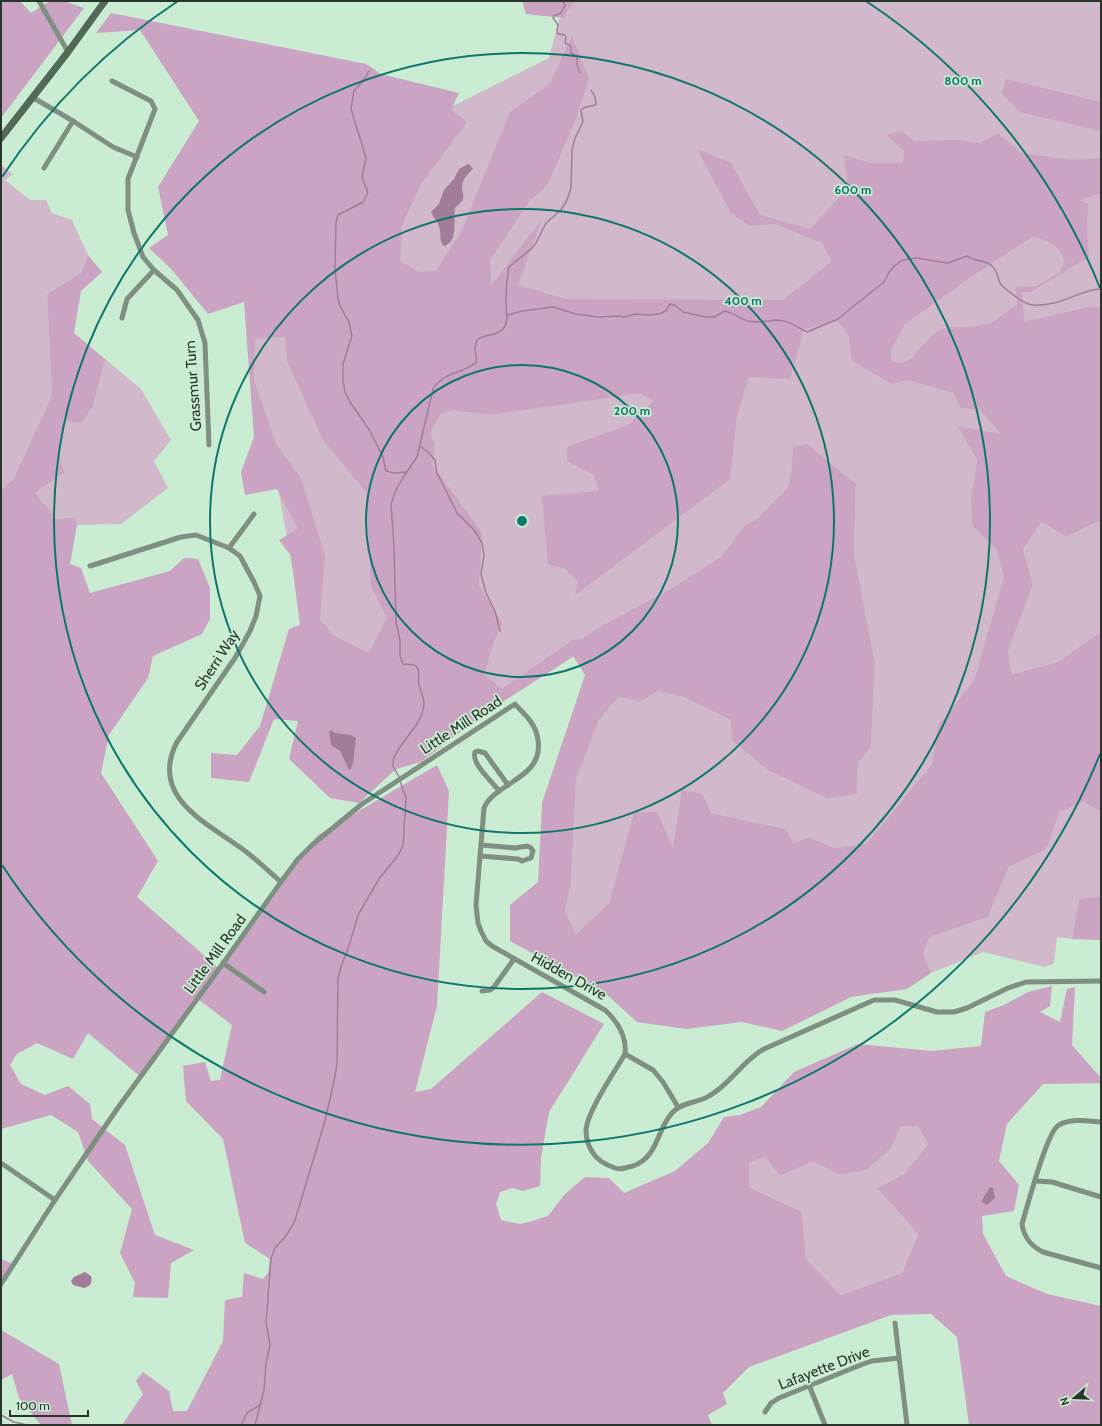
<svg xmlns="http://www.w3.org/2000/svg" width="1102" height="1426" viewBox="0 0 1102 1426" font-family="Cabin,sans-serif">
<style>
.green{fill:#d1b8cb}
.forest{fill:#caa4c2;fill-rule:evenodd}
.water{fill:#a17d9a}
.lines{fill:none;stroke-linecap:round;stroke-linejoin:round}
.stream{stroke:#a17d9a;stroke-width:1.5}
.street{stroke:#7f9083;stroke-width:5}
.secondary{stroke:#516957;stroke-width:7}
.ring{fill:none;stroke:#0f766e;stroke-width:2}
.labels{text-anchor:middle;stroke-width:3.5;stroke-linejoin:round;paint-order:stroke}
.street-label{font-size:15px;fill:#28352b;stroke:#caecd2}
.centre{fill:#0f766e;stroke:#caecd2;stroke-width:2}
.ring-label{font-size:12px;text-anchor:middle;font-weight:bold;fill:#0f766e;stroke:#caecd2;stroke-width:3.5;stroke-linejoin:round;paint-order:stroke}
</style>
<rect width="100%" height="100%" fill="#caecd2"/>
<g class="green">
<path d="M564,1H1101V307H1091L960,408L980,410L1002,435L957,426L977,460L971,499L972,526L996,549L1004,576L974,680L937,727L932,764L867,843L834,848L809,837L794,843L786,829L711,813L703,794L673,849L634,812L609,903L576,934L565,911L571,884L576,778L599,720L619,697L640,702L658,691L683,697L731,720L857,794L858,763L871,747L875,663L854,553L856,484L851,480L482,715L307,649L275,471L260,397L254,380V370L247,332L441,112L549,58Z"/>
<path d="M1,165L13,174L5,180L30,200H46L52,213L72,220L88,255L81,273L47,294L52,395L13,480L1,490Z"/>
<path d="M105,359L141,389L171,440L154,461L168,488L121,524L77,525L74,517L57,519L35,493L65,472L59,457L66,421L93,406Z"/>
<path d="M1099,521L1101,524V636L1098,635L1058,662L1012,674L1008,652L1033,584L1023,549L1042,522L1066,537Z"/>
<path d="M1084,802L1101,812V896L1079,899L1072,939L1057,937L1054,963L1045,967L983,952L931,973L923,953L930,937L988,917L1009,867L1044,849L1049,843L1058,812Z"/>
<path d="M901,1126H918L928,1144L904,1174L877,1188L918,1234L902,1273L841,1295L806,1259L802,1212L749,1187V1163L765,1157L780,1176L813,1160L840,1175L867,1170L892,1147Z"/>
</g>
<g class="forest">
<path d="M1,1H20L31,13L50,1H64L84,8L1,118Z"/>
<path d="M522,1H574L564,18L526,14Z"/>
<path d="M111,13L366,64L381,74L459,93L451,110L467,122L421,184L402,225L400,261L419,272L436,271L461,232L510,112L550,84L572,36L589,79L575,121L547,186L530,200L490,260L491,286L542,219L518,285L565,299L783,300L832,261L822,243L776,224L750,226L731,213L697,149L731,163L760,215L810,229L848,188L844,155L871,163H903L904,151L887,135L901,131L914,141L956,140L980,143L998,133L1021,153L1073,160L1101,158V193L1080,200L1088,204L1087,231L1089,257L1031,292H1022L1024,322L1088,307H1101V524L1099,521L1066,537L1042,522L1023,549L1033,584L1008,652L1012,674L1058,662L1098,634L1101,636V812L1084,802L1059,812L1049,843L1044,850L1009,867L988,917L930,937L923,953L931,973L907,989L851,997L782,1031L742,1022L686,1029L637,1022L605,993L510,941V905L538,882L542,803L585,675L573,656L482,715L421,762L396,769L359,803L330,798L289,759L298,721L274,719L249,782L211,778V753L237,755L260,726L289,629L300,625L291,556L279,540L298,529L277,489L245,495L241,472L254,437L244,302L208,314L172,270L149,248L168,235L158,187L199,121L140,30L96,33ZM1032,237C1050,240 1059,245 1065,262L1059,273L1037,286L1016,287L1017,305L991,323L970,327H951L941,329L928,339L912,358L902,363H897L891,360V350L905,324L975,274ZM838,321L849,336L852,361L892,384L908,380L954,393L960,408L980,410L1001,434L957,426L977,460L971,499L972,526L996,549L1004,576L974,680L937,727L932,764L867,843L834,848L809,837L794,843L786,829L711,813L703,794L682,790L673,848L657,812H634L609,903L576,934L565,911L571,884L576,779L599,720L619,697L640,702L658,691L683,697L731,720L732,740L768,770L827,798L857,794L858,763L871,747L875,663L854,553L856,484L807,444L793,447L792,468L788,488L771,504L760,517L745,526L721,557L671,589L598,628L582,639L573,640L502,689L484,675L493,644L502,623L479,585L482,533L432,464L435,444L430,434L441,413L453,410L491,415L640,393L654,401L628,425L567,447V461L594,475L599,491L542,496L548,564L566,569L578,582L575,595L730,479L737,415L749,377L790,379L804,329ZM285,337L287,361L323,440L366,492L371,586L387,618L369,653L333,635L320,619L325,556L301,478L276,444L254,380L255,339Z"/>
<path d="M1006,79L1101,102V131L1020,112L1002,93Z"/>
<path d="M88,255L102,272L81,291L74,333L105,359L93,406L81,423L66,421L59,457L65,472L35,493L57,519L75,517L77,525L70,564L81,568L90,593L170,571L184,558L198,559L210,588V619L202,634L153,656L148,678L109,735L101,773L158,861L137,897L221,970L318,835L437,765L449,791L437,1006L415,1092L431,1089L542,992L604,1024L549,1112L541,1158L540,1186L523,1191L512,1188L500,1192L496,1204L501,1220L520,1224L532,1221L548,1216L565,1194L585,1177L609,1178L624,1193L675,1171L708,1143L724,1117L740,1115L761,1107L794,1072L858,1044L932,1051L981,1046L985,1012L1004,1005L1028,992L1052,986L1050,1006L1040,1012L1060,1022L1067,989L1075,987L1072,1045L1101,1078V1083L1043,1084L1007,1124L999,1161L1019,1185L1014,1211L982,1216L983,1234L1006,1276L1047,1294L1101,1306V1425H969L957,1337L931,1314L891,1315L749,1367L723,1393L727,1404L708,1415L712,1425H122L143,1394L136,1381L143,1372L169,1391L173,1411H187L223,1341L225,1300L242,1297L244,1273L263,1279L268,1273L270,1259L245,1243L223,1139L186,1101L183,1066L205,1062L211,1081L220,1080L232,1025L198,999L142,1078L88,1033L73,1059L37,1043L17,1054L10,1065L21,1084L45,1095L68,1086L90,1104L92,1119L125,1145L155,1235L194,1250L171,1263L168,1298L133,1297L135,1283L120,1253L132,1209L88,1161L78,1132L51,1115L1,1129V490L13,480L52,395L47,294L81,273ZM901,1126H918L928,1144L904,1174L877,1188L918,1234L902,1273L841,1295L806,1259L802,1212L749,1187V1163L765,1157L780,1176L813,1161L840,1175L867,1170L892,1147Z"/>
<path d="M1101,896V940L1072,939L1079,899Z"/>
<path d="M1,1259L13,1264L1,1282Z"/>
<path d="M1,1330L59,1364L72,1425H41L19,1398L12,1374L1,1380Z"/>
</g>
<g class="water">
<path d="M468,164L470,165L473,169C467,174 461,181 462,190C463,194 464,196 463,200L455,208C453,220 459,241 444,246C438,240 442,234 439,227C438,221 433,218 431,212L439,204L444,190L454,179L459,169Z"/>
<path d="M331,730L335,733L351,735L356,738L353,763L351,769L349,770L340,751L331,745L329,732Z"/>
<path d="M990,1187L993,1188L995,1198L987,1205L982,1202V1200Z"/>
<path d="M85,1272L91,1276C93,1283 90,1286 84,1288L73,1285L71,1281L74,1277Z"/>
</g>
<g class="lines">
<g class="stream">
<path d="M563,1L565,5L561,13L554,16L553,18L558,25L557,31L558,34L565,35L566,37L565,43L571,46V53L577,56V65L580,73"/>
<path d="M369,71L364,80L354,91L351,109L366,158L362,177L368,193L363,202L338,215L336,222L335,268L338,299L340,306L349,322L352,336L343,364V381L345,392L350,402L370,431L383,457L386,471L394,473L407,472"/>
<path d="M508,315L522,311L553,307L576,314L598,317L619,316L624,317L635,314L649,315L659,314L666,311L669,305L671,304L676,306L683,312L705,317H714L725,311C734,313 740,319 748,321C758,323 767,321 776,320C787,320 796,326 805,331L807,332L838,319L844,314L884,282L890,271L894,266L903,260L916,258L948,263L967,256C975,262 985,259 992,266C998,271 997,277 1000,283C1002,287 1007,290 1011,293C1028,307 1033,307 1054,303C1070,300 1084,289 1101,289"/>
<path d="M420,446L429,453L435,460L437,473L457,513L475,531L482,543L484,555L481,574L486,593L495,611L500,631"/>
<path d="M399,777L393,766V760C400,740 423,726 424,703C424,697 420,691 419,685C417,677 422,672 415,665L403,664L400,656V640L396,622L394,546L391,504L396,490L404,476L417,457L433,389C443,371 469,372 476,362C478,358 475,354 475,349C475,346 476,343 477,340C484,333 496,337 503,329C510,321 505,308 506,299C506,289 507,277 509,267L531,249L536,243L546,223L561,210L567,200L571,188L572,150L575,138L583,122L581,110C585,105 592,108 596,104L595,97L591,90"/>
<path d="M1,1415L14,1422L27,1425"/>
<path d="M241,1425L247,1413L260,1405"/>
<path d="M255,1425L264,1390L266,1363L270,1345L266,1323L271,1259L275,1248L285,1237L291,1228L295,1220L325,1121L335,1076L337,1064L338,978L341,966L348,949L358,915L379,879L399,854L403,845L406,798L400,781"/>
</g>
<g class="street">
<path d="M39,1L68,52"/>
<path d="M112,81L151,101L155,109L128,179V210L134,233L143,257L154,270L177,290L198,320L205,343L209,445"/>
<path d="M32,97L73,121L113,147L137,157"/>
<path d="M44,168L73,121"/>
<path d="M122,318L127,299L154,270"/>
<path d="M229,548L254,514"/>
<path d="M90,566L181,537L196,535L229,548L240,556L254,582L260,596L256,616L250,631L235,658L177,742C149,796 205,822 241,848C255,858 268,870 281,882"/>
<path d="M499,791C492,781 471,764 475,752L478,751L485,753L508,785"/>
<path d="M480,856L518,859L522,861L531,858L533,851L531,848L527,846L515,848L481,845"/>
<path d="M223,963L264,992"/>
<path d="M482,991L490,990L494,987L514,959"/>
<path d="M625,1054L653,1070L663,1082L678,1107"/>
<path d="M1101,1122C1087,1121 1072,1118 1059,1125C1047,1130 1027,1208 1022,1224C1024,1238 1031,1246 1043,1252L1101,1268"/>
<path d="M1,1163L55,1200"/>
<path d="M1036,1181L1052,1182L1101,1197"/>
<path d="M1,1284L55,1200L117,1109L219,969L281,882L298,859L312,845L362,804L515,704C519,709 524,713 528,718C540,732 543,754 530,768C524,775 515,780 508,785C499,791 488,798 484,808L476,905L478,923L481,931L486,941L492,946L605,1010C618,1022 627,1036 625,1054C615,1071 587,1112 586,1130C586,1138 588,1146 593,1153C598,1161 606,1165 615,1168C621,1170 626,1168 633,1166C659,1157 656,1129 673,1112C682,1102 698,1103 709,1096C731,1084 742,1061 764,1049L874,1000H895L937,1012H954L967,1008L1008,988L1026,982L1101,981"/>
<path d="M895,1323L907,1425"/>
<path d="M809,1385L825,1425"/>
<path d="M765,1412L771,1403L779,1398L863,1364L872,1361L899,1358"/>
</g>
<path class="secondary" d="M1,138L68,52L105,1"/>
</g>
<g class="ring">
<circle cx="522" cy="521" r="156"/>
<circle cx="522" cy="521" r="312"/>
<circle cx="522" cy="521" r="468"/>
<path d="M1100 754A623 623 0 0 1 2 865M2 177A623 623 0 0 1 178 1M866 1A623 623 0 0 1 1100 288"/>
</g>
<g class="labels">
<g class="street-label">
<text transform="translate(193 386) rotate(-94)" y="5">Grassmur Turn</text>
<text transform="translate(217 660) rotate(-57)" y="5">Sherri Way</text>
<text transform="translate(461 725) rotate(-33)" y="5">Little Mill Road</text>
<text transform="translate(215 954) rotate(-54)" y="5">Little Mill Road</text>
<text transform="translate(569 976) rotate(29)" y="5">Hidden Drive</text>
<text transform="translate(824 1368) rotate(-21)" y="5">Lafayette Drive</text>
</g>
</g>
<circle cx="522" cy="521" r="6" class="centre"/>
<g class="ring-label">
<text x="963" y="85">800 m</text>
<text x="853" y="194">600 m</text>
<text x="743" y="305">400 m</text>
<text x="632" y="415">200 m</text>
</g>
<rect width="1102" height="1426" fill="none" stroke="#28352b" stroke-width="4"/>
<g transform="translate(1074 1398) rotate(251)" stroke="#caecd2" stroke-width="3" paint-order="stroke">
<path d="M0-3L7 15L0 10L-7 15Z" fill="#28352b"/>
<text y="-6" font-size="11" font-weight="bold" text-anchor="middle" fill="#28352b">N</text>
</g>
<path d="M10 1410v6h78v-6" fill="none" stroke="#28352b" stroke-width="2"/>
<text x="16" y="1410" font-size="12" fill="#28352b" stroke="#caecd2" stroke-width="3" paint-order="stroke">100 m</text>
</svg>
